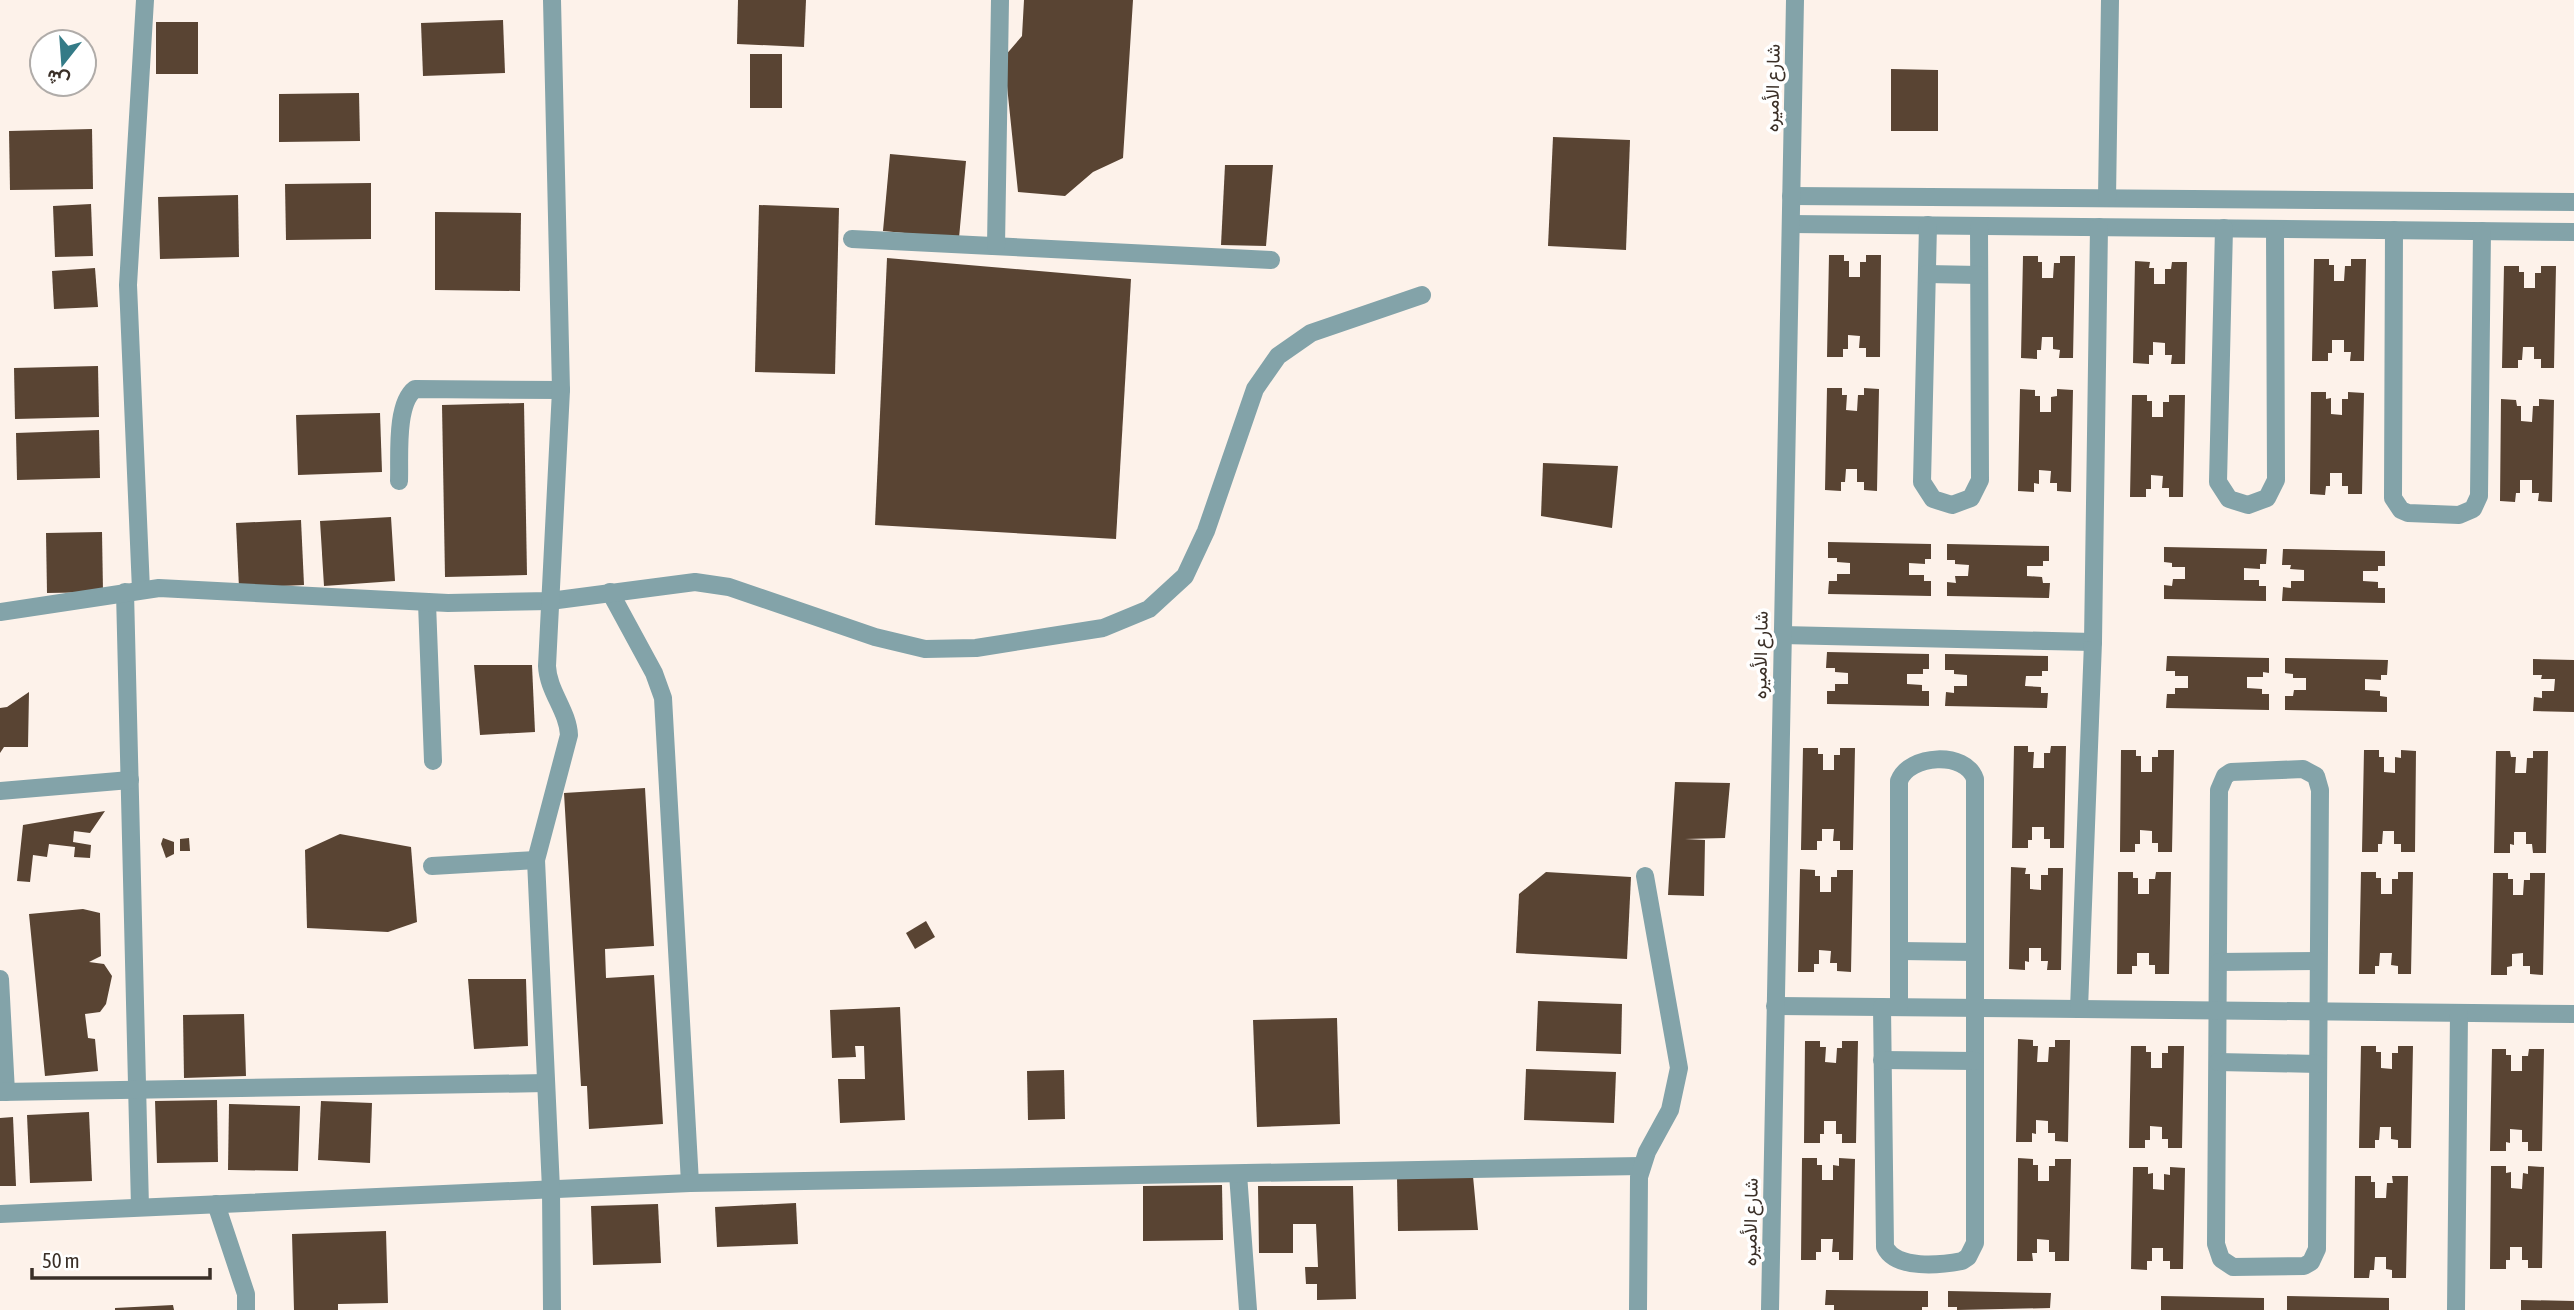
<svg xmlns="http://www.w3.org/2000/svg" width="2574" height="1310" viewBox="0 0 2574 1310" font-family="'Asap Condensed',Vazirmatn,sans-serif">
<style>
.building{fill:#594433}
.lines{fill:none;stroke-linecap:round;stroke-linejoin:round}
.minor{stroke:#83a3a9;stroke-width:18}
.labels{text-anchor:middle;stroke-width:7;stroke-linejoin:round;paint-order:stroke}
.street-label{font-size:19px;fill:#3a2f27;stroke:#fff}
</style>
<rect width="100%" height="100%" fill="#fdf2ea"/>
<g class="building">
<path d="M738,0H806L804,47L737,44Z"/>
<path d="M1024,0H1133L1123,158L1093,172L1065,196L1018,192L1004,57L1022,36Z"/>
<path d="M503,20L505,73L423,76L421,23Z"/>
<rect x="156" y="22" width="42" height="52"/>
<rect x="750" y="54" width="32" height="54"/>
<path d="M1891,69L1938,70V131H1891Z"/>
<path d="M359,93L360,141L279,142V94Z"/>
<path d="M92,129L93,189L10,190L9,131Z"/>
<path d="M1553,137L1630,140L1626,250L1548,246Z"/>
<path d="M890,154L966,161L959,238L883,231Z"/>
<path d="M1225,165H1273L1266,246L1221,245Z"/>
<path d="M371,183V239L286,240L285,184Z"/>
<path d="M238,195L239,257L160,259L158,197Z"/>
<path d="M91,204L93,256L55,257L53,206Z"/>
<path d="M759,205L839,208L835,374L755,372Z"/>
<path d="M435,212L521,213L520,291L435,290Z"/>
<path d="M1829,255H1844V261H1849V277H1860V262H1866V255H1881L1880,357H1866V348H1859L1860,336L1848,335V349H1843V357H1827Z"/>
<path d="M2023,256H2038V262H2042V278H2053L2054,263H2060V256H2075L2073,358H2059L2060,350L2053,349V337H2042L2041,350H2037V359L2021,358Z"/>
<path d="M887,258L1131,279L1116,539L875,525Z"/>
<path d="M2314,259H2329V265H2334V281H2344L2345,266H2351V259H2366L2364,361H2350L2351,352H2344V340H2332V353H2328V361H2312Z"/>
<path d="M2135,261L2150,262L2149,268H2154V284H2165V269H2171L2172,262H2187L2185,364H2171L2172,355H2165V343L2153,342V355H2149V364L2133,363Z"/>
<path d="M2504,266H2519V272H2524V288H2535V273H2541V266H2556L2554,368H2541V359H2534V347H2523L2522,360H2518V368H2502Z"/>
<path d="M95,268L98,307L54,309L52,271Z"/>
<path d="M98,366L99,417L15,419L14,368Z"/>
<path d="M1827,388H1842V395H1847L1846,410L1857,411L1858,395H1864V388L1879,389L1877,491L1864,490V482H1857V469H1846L1845,482H1841V491L1825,490Z"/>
<path d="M2020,389L2035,390V396H2040V412H2051V397L2057,396V389L2073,390L2071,492L2057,491V483H2050L2051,471L2039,470V484L2034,483V492L2018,491Z"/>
<path d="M2311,392H2326V399L2331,398V414L2342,415V399H2348V392L2364,393L2362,494H2348V486H2342V473H2330V486H2326L2325,495L2310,494Z"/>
<path d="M2132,395H2147V401H2152V417H2163V402H2169V395H2185L2183,497H2169V488H2162L2163,476L2151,475V489H2146V497H2130Z"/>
<path d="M2501,399L2516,400L2517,406H2521V421L2532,422L2533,406H2539V399L2554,400L2552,502L2538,501L2539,493H2532V480H2520V493H2516L2515,502L2500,501Z"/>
<path d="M524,403L527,575L445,577L442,405Z"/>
<path d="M380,413L382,472L298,475L296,415Z"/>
<path d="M99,430L100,478L17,480L16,433Z"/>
<path d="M1543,463L1618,466L1612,528L1541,516Z"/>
<path d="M391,517L395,581L324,586L320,521Z"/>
<path d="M301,520L304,585L239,588L236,523Z"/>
<path d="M102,532L103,592L47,593L46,533Z"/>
<path d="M1828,542L1931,544V559H1925V564L1909,563V575H1924V581H1931V596L1828,594L1829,581H1837V574H1850V563L1837,562V558H1828Z"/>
<path d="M1947,544L2049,546V561H2043V566H2027V576L2042,577L2043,583H2050L2049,598L1947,596V582L1956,583L1955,576H1968L1969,565L1955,564V560H1947Z"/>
<path d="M2164,547L2267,549L2266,564H2260V569L2244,568V580H2259V586H2266V601L2164,599V585L2172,586L2173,579H2185V567H2172V563L2164,562Z"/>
<path d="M2283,549L2385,551V566H2378V571H2363V581L2378,582V588H2385V603L2282,601L2283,587L2291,588V581H2304V570L2290,569L2291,565H2282Z"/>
<path d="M1827,652L1929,654V669H1923V674H1907V684L1922,685V691H1929V706L1827,704V691H1835V684H1848V673L1835,672V668H1826Z"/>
<path d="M1945,654L2048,656V671H2042V676H2026L2025,686L2041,687V693H2048L2047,708L1945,706L1946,692L1954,693V686H1967V675L1954,674V670H1945Z"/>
<path d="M2167,656L2269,658V673L2263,672V677H2247V688L2262,689V694H2269V710L2166,708L2167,694H2175V688H2188V676H2175V671H2166Z"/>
<path d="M2285,658L2388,660L2387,675H2381V680L2365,679V690L2380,691V696L2387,697V712L2285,710V696H2293L2294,690H2306V678H2293V674L2285,673Z"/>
<path d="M2533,659L2574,660V712L2533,711L2534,697L2542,698V691H2554L2555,679H2541L2542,675H2533Z"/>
<path d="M474,665H532L535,732L480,735Z"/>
<path d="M29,692L28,747H4L0,753V708L7,707Z"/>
<path d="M2014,746H2028V752H2034L2033,768H2044V753H2050L2051,746H2066L2064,848H2050V839H2044V827H2032V840H2028V848H2012Z"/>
<path d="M1803,748H1818V754H1823V770H1834V755H1840V748H1855L1853,850H1840V841H1833L1834,829H1822V841H1817V850H1801Z"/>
<path d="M2121,750H2136V756H2141V772H2152V757H2158V750H2174L2172,852H2158V843H2152V831L2140,830V844H2135V852H2120Z"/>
<path d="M2364,750H2379V757H2384V772L2395,773V757L2401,758V750L2416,751L2415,852H2401V844H2394V831H2383L2382,844H2378V852H2362Z"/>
<path d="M2496,751H2510L2511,757H2516L2515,773H2526L2527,758H2533V751H2548L2546,853H2533L2532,844H2526V832H2514V845L2510,844V853H2494Z"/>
<path d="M1675,782L1730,783L1725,838L1685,839L1705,840L1704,896L1668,895Z"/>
<path d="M645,788L654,946L605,949L606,978L654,975L663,1124L589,1129L587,1086H581L564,793Z"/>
<path d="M105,811L90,833L74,831L73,842L91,845L90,858L74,857L75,847L49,844L47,857L33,855L30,882L17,881L23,825Z"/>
<path d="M340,834L411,847L417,922L388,932L307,928L305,850Z"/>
<path d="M163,838L174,842V854L166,858L161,844Z"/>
<path d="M189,838L190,851H180V839Z"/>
<path d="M2011,867L2026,868L2025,874H2030V889L2041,890V875H2048V868H2063L2061,970H2047L2048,961H2041V948H2029V962L2025,961V970L2009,969Z"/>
<path d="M1800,869L1815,870V876H1820V892H1831V877H1837V870H1853L1851,972L1837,971V963H1830L1831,951L1819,950V964H1814V972H1798Z"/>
<path d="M1546,872L1631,877L1627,959L1516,953L1519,894Z"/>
<path d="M2118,872H2133V878H2138V894H2149V879H2155L2156,872H2171L2169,974H2155V965H2149V953H2137V966H2132V974H2117Z"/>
<path d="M2361,872H2376V878H2381V894H2392V879H2398V872H2413L2411,974H2398V966L2391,965L2392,953H2380L2379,966H2375V974H2359Z"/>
<path d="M2493,873H2508V879H2513V895H2523L2524,880H2530V873H2545L2543,975L2530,974V966H2523V953L2512,954V966L2507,967V975H2491Z"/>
<path d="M83,909L100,913L101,956L89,962L104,964L112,976L106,1004L100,1012L85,1014L88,1038L95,1039L98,1071L45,1076L29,914Z"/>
<path d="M926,921L935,937L915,949L906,933Z"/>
<path d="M468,979H526L528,1046L474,1049Z"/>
<path d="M1538,1001L1622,1004L1621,1054L1536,1051Z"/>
<path d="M900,1007L905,1120L840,1123L838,1079H865L864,1046H855L856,1057L832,1058L830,1010Z"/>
<path d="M244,1014L246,1076L184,1078L183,1015Z"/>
<path d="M1337,1018L1340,1124L1257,1127L1253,1020Z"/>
<path d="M2018,1039L2033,1040V1046H2038L2037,1062H2048L2049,1047H2055V1040H2070L2068,1142L2055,1141V1133H2048V1121L2036,1120V1134L2032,1133V1142H2016Z"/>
<path d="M1805,1041H1820V1047H1826L1825,1062L1836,1063L1837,1048H1842V1041H1858L1856,1143H1842V1134H1836V1121H1824V1134H1820V1143H1804Z"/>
<path d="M2131,1046H2146V1052H2151V1068H2162V1053H2168V1046H2184L2182,1148H2168V1139H2162V1127L2150,1126V1140H2145V1148H2129Z"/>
<path d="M2361,1046H2376V1052H2381V1068L2392,1069V1053H2398V1046H2413L2411,1148H2398V1140L2391,1139V1127H2380L2379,1140H2375V1148H2359Z"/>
<path d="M2492,1049H2506V1055H2511V1071H2522V1056H2528L2529,1049H2544L2542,1151H2528V1142H2522V1130L2510,1129V1143L2506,1142V1151H2490Z"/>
<path d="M1526,1069L1616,1072L1614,1123L1524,1120Z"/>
<path d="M1064,1070L1065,1119L1028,1120L1027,1071Z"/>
<path d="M217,1100L218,1162L157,1163L155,1101Z"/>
<path d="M321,1101L372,1103L370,1163L318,1160Z"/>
<path d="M229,1104L300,1106L298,1171L228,1170Z"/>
<path d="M89,1112L92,1181L30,1183L27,1115Z"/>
<path d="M13,1117L16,1186H0V1118Z"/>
<path d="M1802,1158H1817V1165H1822V1180H1833V1165L1839,1166V1158L1855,1159L1853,1260H1839V1252H1832L1833,1239H1821V1252H1816V1260H1801Z"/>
<path d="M2018,1158L2033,1159V1165H2038V1181H2049V1166H2055V1159H2071L2069,1261H2055V1252H2049V1240L2037,1239V1253H2032L2033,1261H2017Z"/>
<path d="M2491,1166H2506V1173L2511,1172V1188L2522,1189L2523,1173L2528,1174V1166L2544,1167L2542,1268H2528V1260H2522V1247H2510V1260H2506V1269H2490Z"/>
<path d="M2133,1167H2148V1174L2153,1173V1189L2164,1190V1174L2170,1175V1167L2185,1168L2183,1269H2170V1261H2163V1248H2152V1261H2147V1270L2131,1269Z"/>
<path d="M1473,1176L1478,1230L1398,1231L1397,1178Z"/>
<path d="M2355,1176H2371V1182H2375V1198H2386L2387,1183H2393L2392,1176H2408L2406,1278H2392V1270L2386,1269V1257H2375L2374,1270H2370L2369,1278H2354Z"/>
<path d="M1222,1185L1223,1240L1143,1241V1186Z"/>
<path d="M1258,1186H1353L1356,1299L1317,1300V1284H1306L1305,1267H1318L1316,1224H1293V1253H1259Z"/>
<path d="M796,1203L798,1244L717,1247L715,1207Z"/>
<path d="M658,1204L661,1263L593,1265L591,1206Z"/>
<path d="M386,1231L388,1303L338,1304V1310H294L292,1234Z"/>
<path d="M1826,1290L1928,1291V1307H1922V1310H1834V1305H1825Z"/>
<path d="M1948,1291L2051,1293L2050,1308L1957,1310V1307H1948Z"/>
<path d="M2161,1296L2264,1298V1310H2161Z"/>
<path d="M2287,1296L2389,1298V1310H2287Z"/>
<path d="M2521,1300L2574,1301V1310H2521Z"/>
<path d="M173,1305L174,1310H115V1308Z"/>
</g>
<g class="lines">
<g class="minor">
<path d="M1791,196L2574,202"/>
<path d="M2107,198L2110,0"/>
<path d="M1791,224L2574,232"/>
<path d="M1928,225L1922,482L1933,499L1952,505L1971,498L1980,480L1979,226"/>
<path d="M2224,228L2218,482L2229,499L2248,505L2267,498L2276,480L2275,229"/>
<path d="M2394,230L2393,498L2401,510L2408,513L2459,515L2473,509L2479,496L2482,231"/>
<path d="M852,239L1271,260"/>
<path d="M996,246L1000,0"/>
<path d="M1927,274L1979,275"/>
<path d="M399,481C400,458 395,404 415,389L561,390"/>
<path d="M141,590L128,285L145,0"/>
<path d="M125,592L140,1207"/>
<path d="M610,592L654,673L663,698L690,1183"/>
<path d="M427,603L433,761"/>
<path d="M0,612L159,588L448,603L550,601L695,582L729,587L875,637L925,649L976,648L1103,628L1149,609L1185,576L1206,531L1255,389L1278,356L1311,333L1422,295"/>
<path d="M1782,635L2093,642"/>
<path d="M2303,769L2316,776L2320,790L2317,1249L2311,1262L2304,1266L2233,1267L2221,1259L2216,1244L2219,790L2225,776L2231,772Z"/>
<path d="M0,791L130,780"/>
<path d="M432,866L536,860"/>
<path d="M1900,951L1975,952"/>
<path d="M2219,962L2318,961"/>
<path d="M0,979L6,1092"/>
<path d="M1775,1006L2574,1014"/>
<path d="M1882,1007L1885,1247C1896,1270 1941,1265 1962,1261L1968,1257L1975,1243V779C1966,751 1909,754 1899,781V1007"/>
<path d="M2079,1009L2093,642L2099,227"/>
<path d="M1882,1060L1975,1061"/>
<path d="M2218,1062L2318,1064"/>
<path d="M0,1092L546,1083"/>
<path d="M1238,1174L1248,1310"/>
<path d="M216,1204L246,1294V1310"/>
<path d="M0,1214L690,1183L1641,1166"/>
<path d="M552,1310L551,1189L536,860L569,735C568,711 548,691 547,666L561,390L552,0"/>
<path d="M1638,1310L1639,1177L1647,1152L1670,1110L1679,1068L1645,876"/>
<path d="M1770,1310L1795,0"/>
<path d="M2456,1310L2459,1013"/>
</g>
</g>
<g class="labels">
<g class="street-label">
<text transform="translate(1772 88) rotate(-89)" y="7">شارع الأميره</text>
<text transform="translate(1760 655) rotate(-89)" y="7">شارع الأميره</text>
<text transform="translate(1750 1222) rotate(-89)" y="7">شارع الأميره</text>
</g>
</g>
<g transform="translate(63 63) rotate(197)"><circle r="33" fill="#ffffff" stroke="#b0aca9" stroke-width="2"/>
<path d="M0-5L12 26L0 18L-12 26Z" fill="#347b87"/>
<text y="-10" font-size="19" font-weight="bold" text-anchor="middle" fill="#3a2f27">ش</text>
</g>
<path d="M32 1268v10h178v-10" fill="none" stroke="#3a2f27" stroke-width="3.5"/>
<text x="42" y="1268" font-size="21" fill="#3a2f27" stroke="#ffffff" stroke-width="5" paint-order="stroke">50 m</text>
</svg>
